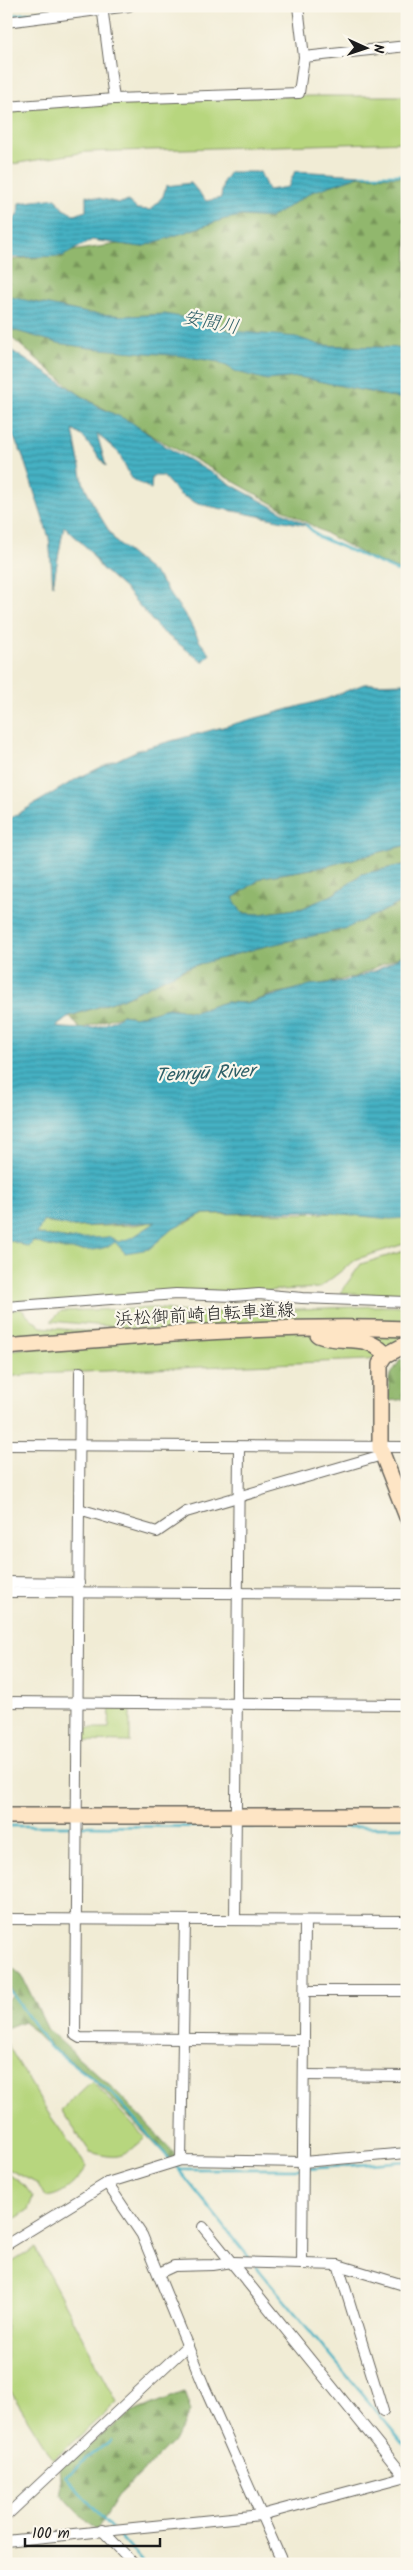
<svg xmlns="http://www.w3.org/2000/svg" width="413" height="2570" viewBox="0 0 413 2570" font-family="Kalam,'Klee One',sans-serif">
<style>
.grass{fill:#b7d67e;stroke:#6a794d}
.forest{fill:url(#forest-firs);stroke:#566a44}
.water{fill:url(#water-rules);stroke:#306670;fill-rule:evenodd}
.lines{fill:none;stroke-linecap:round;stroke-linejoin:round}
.stream{stroke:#45b1c3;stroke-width:2.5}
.street-casing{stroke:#67655d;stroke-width:12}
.secondary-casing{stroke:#67655d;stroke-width:18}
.street{stroke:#fff;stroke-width:10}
.secondary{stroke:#fee5c5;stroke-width:15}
.labels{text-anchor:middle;stroke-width:4.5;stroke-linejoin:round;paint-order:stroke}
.street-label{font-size:18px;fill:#1c1c1c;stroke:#fbf7ec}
.water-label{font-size:19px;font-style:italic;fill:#2e5f67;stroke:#fbf7ec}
</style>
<defs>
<pattern id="forest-firs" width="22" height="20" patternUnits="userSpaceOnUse" patternTransform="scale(1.25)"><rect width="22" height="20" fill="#91b76d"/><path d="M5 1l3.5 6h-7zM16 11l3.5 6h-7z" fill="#769459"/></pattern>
<pattern id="water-rules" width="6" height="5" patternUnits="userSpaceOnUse" patternTransform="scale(1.25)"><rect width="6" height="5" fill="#45b1c3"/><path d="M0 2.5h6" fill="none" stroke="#398f9e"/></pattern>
</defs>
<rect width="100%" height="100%" fill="#fbf7ec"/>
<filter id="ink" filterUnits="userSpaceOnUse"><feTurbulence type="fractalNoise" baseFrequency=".02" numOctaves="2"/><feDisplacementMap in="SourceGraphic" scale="10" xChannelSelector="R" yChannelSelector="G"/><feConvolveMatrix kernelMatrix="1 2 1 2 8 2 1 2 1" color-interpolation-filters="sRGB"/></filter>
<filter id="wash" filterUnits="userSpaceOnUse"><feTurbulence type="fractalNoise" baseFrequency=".0096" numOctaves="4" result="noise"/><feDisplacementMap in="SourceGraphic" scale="20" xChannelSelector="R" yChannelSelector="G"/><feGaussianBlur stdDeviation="1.12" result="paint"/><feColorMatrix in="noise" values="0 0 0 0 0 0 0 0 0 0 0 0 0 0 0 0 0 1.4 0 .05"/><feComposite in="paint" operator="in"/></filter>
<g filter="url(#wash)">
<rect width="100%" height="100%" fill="#f1ecd5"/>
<g class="grass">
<path d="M315,96H407V142L86,152L6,165V109L128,98Z"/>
<path d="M407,1213V1243L357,1259L319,1288L6,1304V1239L29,1247L43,1221L74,1227L136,1225L157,1221L187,1223L202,1214Z"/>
<path d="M407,1250V1297L340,1293L361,1264Z"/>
<path d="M381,1306L407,1307V1353L395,1357L367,1360L34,1374L6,1377V1351L125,1333L118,1327L51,1321L61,1311L155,1308L192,1313Z"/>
<path d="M21,1309L41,1327L103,1333L6,1341V1311Z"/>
<path d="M130,1705V1742L81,1741V1728H109L110,1706Z"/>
<path d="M6,2042L49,2114L87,2167C77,2181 64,2196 45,2197L38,2184L6,2168Z"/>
<path d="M92,2081L145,2138C123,2158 119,2160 90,2152L61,2110Z"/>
<path d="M6,2172L25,2186L33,2197L28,2210L6,2225Z"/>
<path d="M35,2248L117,2402L53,2460L6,2384V2266Z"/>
</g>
<g class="forest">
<path d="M343,176L407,177V573L368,557L78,394L6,333V261L118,244L210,224Z"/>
<path d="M407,845V864L362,874L329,897L303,908L260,914L241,913L233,898L263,877L323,867Z"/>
<path d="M407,902V953L355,977L274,994L248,1003L225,1002L194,1012L168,1008L135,1017L122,1015L80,1029L70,1016L122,999L186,968Z"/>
<path d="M407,1359V1399L388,1401L389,1378L400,1360Z"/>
<path d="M6,1962L22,1976L48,2030L119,2094L178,2157L170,2160L86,2072L42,2040L24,2021L6,2028V2000L15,1993L6,1985Z"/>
<path d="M184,2392L191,2412L172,2443L118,2496L96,2531L61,2494L59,2467L133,2412Z"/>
</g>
<g class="water">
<path d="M295,171L362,175L312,192L270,218L242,216L225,219L141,247L92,240L63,256L6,258V221L11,223L18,214L19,203L56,198L63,209L75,215L86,211V195L119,203L128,201L137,209L151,210L163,196L166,186L191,183L206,201L221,198L223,182L230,172H260L268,190L288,187Z"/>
<path d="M6,296L87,313L126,316L165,314L201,321L231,331L296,337L320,345L407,348V400L299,377L267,380L237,372L219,362L182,356L89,348L58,343L6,328Z"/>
<path d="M6,347L99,407L131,422L167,447L239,489L309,526L198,504L179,494L163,476H152L151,489L132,479L118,452L97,434L106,466L83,437L73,430L83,482L95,508L116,542L157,576L188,619L200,642L210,654L203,662L160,630L125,589L101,568L90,551L64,526L53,585L49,538L22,454L6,423Z"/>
<path d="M407,683V845L323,867L263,877L233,898L242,913L260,914L303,908L334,894L362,874L407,864V900L345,929L266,946L186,968L122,999L70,1016L56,1027C79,1030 102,1030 122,1015L135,1017L168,1008L194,1012L225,1002L248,1003L310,985L346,981L377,970L407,953V1218L390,1219L313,1211L202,1214L171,1230L149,1249L125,1253L115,1242C98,1257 52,1249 33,1241L29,1247L6,1239V821L78,778L138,750L326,699L364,684ZM43,1221L74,1227L156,1222L133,1237L119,1242L110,1237L71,1239L37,1234Z"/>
</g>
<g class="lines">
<g class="stream">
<path d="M6,16L82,6"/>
<path d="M361,175H407"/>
<path d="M306,525L319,537L407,575"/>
<path d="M6,1826H73"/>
<path d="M78,1826L233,1827"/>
<path d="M238,1827H407"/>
<path d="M6,1985L49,2046L113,2094L171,2161"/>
<path d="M175,2165L251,2260"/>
<path d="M179,2169H300"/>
<path d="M305,2169L407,2161"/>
<path d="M256,2266L407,2448"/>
<path d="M111,2440L65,2476L112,2528"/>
<path d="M116,2532L144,2564"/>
</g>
</g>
</g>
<g filter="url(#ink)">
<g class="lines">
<defs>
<g id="street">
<path d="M102,6L114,99"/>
<path d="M6,22L129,6"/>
<path d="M304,57L407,46"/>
<path d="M6,107L114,99L299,93L304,57L298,6"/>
<path d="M6,1307L176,1294L234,1296L259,1294L302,1298L407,1302"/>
<path d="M80,1372L75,2035L80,2038L304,2040"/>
<path d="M6,1445L407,1447"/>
<path d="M79,1509L157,1532L186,1512L382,1455"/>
<path d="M6,1582L79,1583"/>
<path d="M6,1592L407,1594"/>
<path d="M6,1702L407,1705"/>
<path d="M6,1919L407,1921"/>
<path d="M235,1920L239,1447"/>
<path d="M305,1991H407"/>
<path d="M304,2075L407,2076"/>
<path d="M181,2160L185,1920"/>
<path d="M107,2183L142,2235L204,2386L283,2564"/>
<path d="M203,2227L404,2476"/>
<path d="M6,2245L107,2183L181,2160L303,2162L407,2153"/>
<path d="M302,2264L305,1921"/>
<path d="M338,2265L383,2411"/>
<path d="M159,2273L174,2266L213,2265L232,2262L338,2265L407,2286"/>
<path d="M6,2516L188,2345"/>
<path d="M102,2530L134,2564"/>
<path d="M6,2541L261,2515L407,2476"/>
</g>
<g id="secondary">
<path d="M318,1335C343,1345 365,1331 386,1355"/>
<path d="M407,1344L386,1355L380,1364V1448L407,1517"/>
<path d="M6,1347C139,1336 273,1324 407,1329"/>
<path d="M6,1816H407"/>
</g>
</defs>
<use href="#street" class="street-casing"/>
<use href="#secondary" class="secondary-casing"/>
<use href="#street" class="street"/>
<use href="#secondary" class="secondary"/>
</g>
</g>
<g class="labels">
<g class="street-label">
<text transform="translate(205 1314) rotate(-3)" y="6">浜松御前崎自転車道線</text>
</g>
<g class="water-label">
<text transform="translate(211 321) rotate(11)" y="7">安間川</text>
<text transform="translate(205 1072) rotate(-3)" y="7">Tenryū River</text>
</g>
</g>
<rect width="413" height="2570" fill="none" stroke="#fbf7ec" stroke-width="25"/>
<g transform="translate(366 48) rotate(93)" stroke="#fbf7ec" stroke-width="4" paint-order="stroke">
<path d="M0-4L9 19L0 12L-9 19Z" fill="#1c1c1c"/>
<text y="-8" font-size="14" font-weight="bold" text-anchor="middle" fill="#1c1c1c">N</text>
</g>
<path d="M25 2538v8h135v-8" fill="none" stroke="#1c1c1c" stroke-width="2.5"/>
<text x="32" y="2538" font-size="15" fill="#1c1c1c" stroke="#fbf7ec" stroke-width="4" paint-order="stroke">100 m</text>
</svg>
